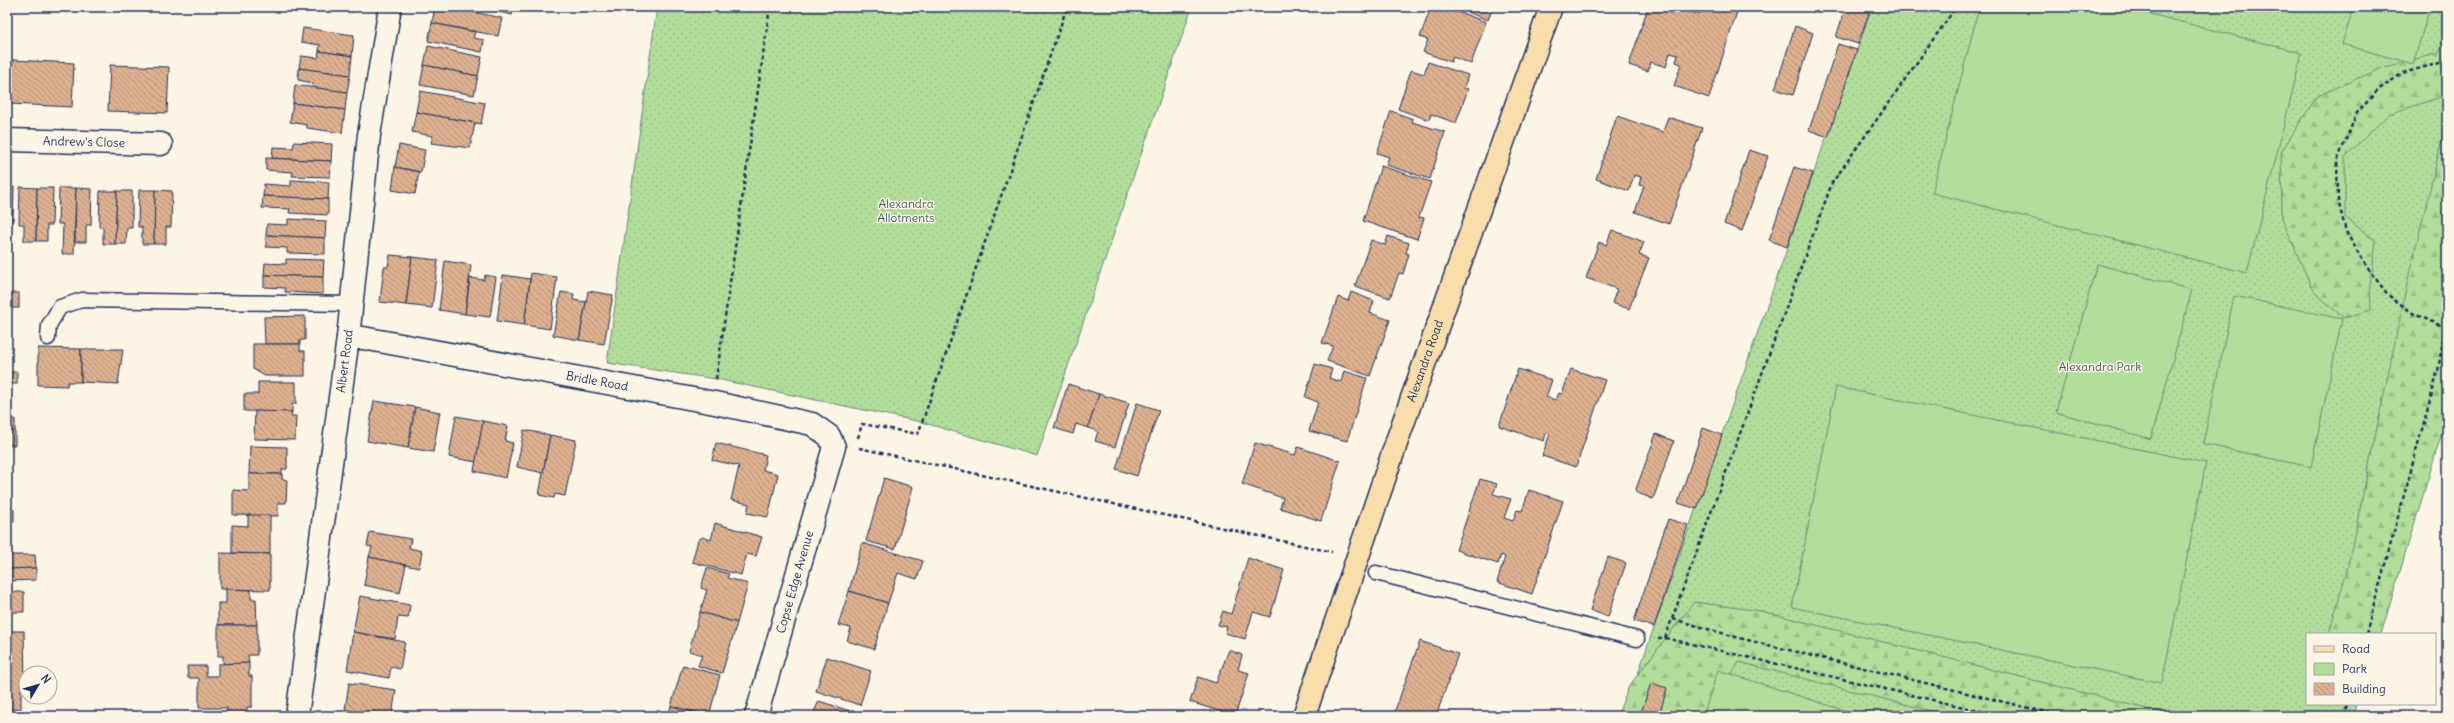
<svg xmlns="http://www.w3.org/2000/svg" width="2454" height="723" viewBox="0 0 2454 723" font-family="Delius,sans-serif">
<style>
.green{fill:url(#green-dots);stroke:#66867c}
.forest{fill:url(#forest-firs);stroke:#66867c}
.pitch{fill:#b2dd9a;stroke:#66867c}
.building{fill:url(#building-back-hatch);stroke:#1b2f5e}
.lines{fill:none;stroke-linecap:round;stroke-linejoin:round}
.lane-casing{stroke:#1b2f5e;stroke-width:17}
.street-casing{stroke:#1b2f5e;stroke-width:25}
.primary-casing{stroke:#1b2f5e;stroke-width:25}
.path{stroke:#1b2f5e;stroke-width:2.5;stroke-dasharray:4 3;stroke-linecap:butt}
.lane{stroke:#fcf5e5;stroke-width:14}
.street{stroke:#fcf5e5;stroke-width:22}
.primary{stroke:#f9deab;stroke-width:22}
.labels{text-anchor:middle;stroke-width:3;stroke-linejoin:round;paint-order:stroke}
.street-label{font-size:12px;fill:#1b2f5e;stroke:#fcf5e5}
.park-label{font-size:12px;fill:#415a6d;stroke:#fcf5e5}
</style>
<defs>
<pattern id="green-dots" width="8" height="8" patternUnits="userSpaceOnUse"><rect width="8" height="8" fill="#b2dd9a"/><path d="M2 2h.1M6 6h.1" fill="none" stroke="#98be87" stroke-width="1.8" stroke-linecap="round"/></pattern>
<pattern id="forest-firs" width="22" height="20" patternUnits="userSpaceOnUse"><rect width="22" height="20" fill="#b2dd9a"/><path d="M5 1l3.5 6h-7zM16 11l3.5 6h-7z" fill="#98be87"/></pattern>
<pattern id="building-back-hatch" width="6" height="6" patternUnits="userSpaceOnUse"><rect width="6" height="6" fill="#deb18f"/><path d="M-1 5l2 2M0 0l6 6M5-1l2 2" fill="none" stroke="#b39078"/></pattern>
</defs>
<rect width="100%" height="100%" fill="#fcf5e5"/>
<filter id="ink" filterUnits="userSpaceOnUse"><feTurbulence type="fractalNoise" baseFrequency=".025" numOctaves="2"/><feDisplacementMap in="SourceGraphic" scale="8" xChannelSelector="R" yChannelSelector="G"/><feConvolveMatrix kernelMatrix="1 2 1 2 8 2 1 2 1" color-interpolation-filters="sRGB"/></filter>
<g filter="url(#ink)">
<g class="green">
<path d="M657,7H1192L1037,456L921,422L716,379L607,363Z"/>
<path d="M1872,7H2447V370L2375,634H2307V704H2356L2353,716H1623Z"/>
</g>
<g class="forest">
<path d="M2447,34V95L2389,114L2345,157V217L2376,241L2370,285L2371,310L2344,318L2313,291L2282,218L2281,152L2317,96L2382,68L2439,53Z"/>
<path d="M2447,119V416L2381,634H2329L2347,570L2409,275Z"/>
<path d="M1694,602L1761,611L2175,716H1951L1739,662L1706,716H1617L1629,686Z"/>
</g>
<g class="pitch">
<path d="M1979,7H2123L2302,53L2247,273L1932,193Z"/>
<path d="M2354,7H2430L2413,64L2342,44Z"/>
<path d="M2097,264L2192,290L2151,439L2056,412Z"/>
<path d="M2234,296L2342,319L2311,467L2203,444Z"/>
<path d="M1836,387L2206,463L2162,683L1792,607Z"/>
<path d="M1718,670L1862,716H1703Z"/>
</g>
<g class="building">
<path d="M327,7H354L353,12Z"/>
<path d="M435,7H449L502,18L498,36L432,23Z"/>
<path d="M478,7H514L512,15Z"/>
<path d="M1431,7H1445L1486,22L1471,64L1453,57L1451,62L1423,52L1428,40L1420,37Z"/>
<path d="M1445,7H1493L1488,20L1457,8L1455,11Z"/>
<path d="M1648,7H1677L1699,14L1701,7H1723L1737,12L1709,98L1674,86L1681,64L1676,62L1678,55L1670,53L1666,67L1651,62L1648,71L1629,65Z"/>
<path d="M1846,7H1871L1858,44L1836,37Z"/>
<path d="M432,23L475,32L473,38L484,40L482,52L428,41Z"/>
<path d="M1795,26L1813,33L1793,95L1775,89Z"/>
<path d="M303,28L354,35L352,56L319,51L320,45L301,42Z"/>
<path d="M1838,44L1857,50L1828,137L1809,130Z"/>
<path d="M428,46L482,57L478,76L424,65Z"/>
<path d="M319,51L352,56L350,75L299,68L301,56L318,58Z"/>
<path d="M12,60L74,63L72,107L10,104Z"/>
<path d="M1428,62L1468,75L1464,88L1468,89L1456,123L1431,114L1429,120L1398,109L1411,70L1424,74Z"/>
<path d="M110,65L169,67L167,113L108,111Z"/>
<path d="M424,65L478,76L474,95L420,85Z"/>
<path d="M299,68L350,75L347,92L312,88L313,83L298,80Z"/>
<path d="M295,85L347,92L345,110L293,103Z"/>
<path d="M420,91L485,103L481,124L416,112Z"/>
<path d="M293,103L345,110L342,133L307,128V125L290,122Z"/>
<path d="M1391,111L1413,119L1412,122L1445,132L1430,179L1386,165L1389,157L1377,153Z"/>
<path d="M416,112L475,123L470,148L431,143L433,136L412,132Z"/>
<path d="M1617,116L1663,132L1668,117L1702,128L1669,224L1635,212L1644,186L1639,185L1641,177L1634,175L1629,191L1596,179Z"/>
<path d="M294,142L332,144L331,161L272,158L273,147L293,148Z"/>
<path d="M399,145L425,150L421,172L395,167Z"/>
<path d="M1749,150L1768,156L1742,231L1724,224Z"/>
<path d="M266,158L331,161L330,177L292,176L293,172L266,170Z"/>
<path d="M1381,166L1431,182L1419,217L1424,218L1417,239L1363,221Z"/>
<path d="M395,167L419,172L415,194L392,190Z"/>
<path d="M1794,167L1813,173L1787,247L1769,240Z"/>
<path d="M291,180L329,182L328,199L263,196L264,184L291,186Z"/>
<path d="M7,186L14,187L13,223H8V239Z"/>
<path d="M20,187L37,188L36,241H24V224H19Z"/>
<path d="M37,188H53L52,225H47V241H36Z"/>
<path d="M59,188H76L74,254H62L63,224H58Z"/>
<path d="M76,188L92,189L91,225H86V242H75Z"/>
<path d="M139,190H155L154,244H142V227H138Z"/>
<path d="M155,190L172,191L171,227H166V244H154Z"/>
<path d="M100,191H117L115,244H103V227H99Z"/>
<path d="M117,191H132V228H127L126,244H115Z"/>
<path d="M263,196L328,199V215L289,213L290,209L262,208Z"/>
<path d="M288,219L326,221L325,238L266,235L267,224L288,225Z"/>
<path d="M1612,230L1644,242L1639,255L1649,258L1629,309L1612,303L1617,289L1586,278L1599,242L1606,245Z"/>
<path d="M266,235L325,238V254L287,253V248L266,247Z"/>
<path d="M1388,236L1409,243L1406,253L1409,254L1403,274L1399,273L1390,298L1355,286L1371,240L1385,245Z"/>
<path d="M390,255L412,257L406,305L380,302L384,267H388Z"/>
<path d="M412,257L438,260L432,308L406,305Z"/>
<path d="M286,259L324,260L323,277L264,275L265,263L286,264Z"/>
<path d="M445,261L471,265L465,314L439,310Z"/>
<path d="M531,273L557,277L550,329L524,325Z"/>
<path d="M264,275L323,277V294L285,292V288L264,287Z"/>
<path d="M485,275L496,277L490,317L465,314L470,278L484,280Z"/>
<path d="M503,275L530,279L524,325L497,321Z"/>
<path d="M588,291L613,295L604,344L579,340Z"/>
<path d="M561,292L574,294L573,300L586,302L579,340L553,335Z"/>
<path d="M1351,292L1374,301L1370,313L1390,320L1370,376L1327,361L1333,346L1322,343L1338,297L1348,301Z"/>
<rect x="7" y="293" width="12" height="15"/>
<path d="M305,316V340H300V344H265L264,317Z"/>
<path d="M253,344H300V351H305V376H265L253,369Z"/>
<path d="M38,348L81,349V382H68L67,386L38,385Z"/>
<path d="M81,349H123L118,384L81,382Z"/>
<path d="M1315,364L1332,369L1329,378L1341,382L1344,371L1367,378L1347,441L1309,431L1318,402L1305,397Z"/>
<path d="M1518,369L1552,380L1546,397L1556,400L1559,393L1562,394L1571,369L1605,380L1576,467L1542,456L1550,434L1546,433L1544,441L1499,426Z"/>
<rect x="7" y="372" width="10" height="12"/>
<path d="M258,382H296V404H292V412L244,411V394H258Z"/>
<path d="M1068,384L1099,394L1088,428L1076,424L1073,434L1054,428Z"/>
<path d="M1099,394L1129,403L1115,447L1095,441L1098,431L1088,428Z"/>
<path d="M374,401L415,407L408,448L367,441Z"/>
<path d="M1137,403L1159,410L1137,476L1116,469Z"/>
<path d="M415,407L440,412L433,452L408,448Z"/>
<path d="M255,411L292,412L291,416H296L295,440L254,439Z"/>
<path d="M456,416L483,421L476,462L449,457Z"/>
<path d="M7,418L15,419V431H7Z"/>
<path d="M483,421L508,426L505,441L513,443L506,478L474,471Z"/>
<path d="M1703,428L1722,435L1697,509L1678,503Z"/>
<path d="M524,430L550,435L543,473L517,467Z"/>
<rect x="7" y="431" width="8" height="14"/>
<path d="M1656,434L1674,441L1653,499L1635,492Z"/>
<path d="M550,435L576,440L565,496L555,494L554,498L539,495Z"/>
<path d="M716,443L766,455L763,470L778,474L768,517L747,513L749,504L731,500L739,466L712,460Z"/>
<path d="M1255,443L1295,455L1298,447L1340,461L1321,521L1280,508L1283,498L1242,484Z"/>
<path d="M250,446L287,447V469H282V474H249Z"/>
<path d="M249,474H282V479L287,480L286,503H278V516L233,515V490L249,491Z"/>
<path d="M884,478L913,487L895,549L866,541Z"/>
<path d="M1480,479L1497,484L1493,494L1511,499L1504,518L1513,521L1517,510L1522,511L1529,490L1563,501L1532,594L1497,582L1505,557L1501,555L1498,564L1456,550Z"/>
<rect x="7" y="510" width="7" height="11"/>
<path d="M248,515H270V554L232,553V525L248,526Z"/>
<path d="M1668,519L1688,525L1654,627L1634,621Z"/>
<path d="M7,523L8,555H35L36,568L7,569Z"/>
<path d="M715,523L762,537L756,556L747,554L741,575L692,562L698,540L703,537L711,540Z"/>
<path d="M370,532L411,539L409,548L422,551L419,568L369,557L372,547L367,546Z"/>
<path d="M862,543L923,561L917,579L898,573L888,603L849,591Z"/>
<path d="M220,553L270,554V590L220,589Z"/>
<path d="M369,557L406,565L400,593L364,585Z"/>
<path d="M1608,557L1626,563L1608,617L1590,610Z"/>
<path d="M1248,558L1284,570L1270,617L1253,612L1245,639L1225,633L1227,627L1218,625L1223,611L1231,614Z"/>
<path d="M36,568V580L9,581V592H24V612H7V569Z"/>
<path d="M707,568L729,574L727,578L748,584L737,623L700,612L707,590L701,588Z"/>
<path d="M226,589L251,590V599H256L257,625H218V603H226Z"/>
<path d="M849,591L888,603L874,649L847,641L851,628L838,625Z"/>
<path d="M360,596L410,605L408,618L398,617L395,639L353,632Z"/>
<path d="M700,612L737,623L722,673L698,666L702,655L689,651Z"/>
<path d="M218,625H257V655H248L249,663L223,664V656H218Z"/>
<path d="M7,627H10V631H24L25,689H21V709H7Z"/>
<path d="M353,632L405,642L400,669L391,667L389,678L347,670Z"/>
<path d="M1420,641L1458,654L1436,716H1393Z"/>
<path d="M1229,650L1242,655L1238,670L1249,673L1235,716L1190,702L1198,677L1216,683Z"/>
<path d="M827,657L871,671L860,705L816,691Z"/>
<path d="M249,663V676H252V707H247V716H227V708H199V678H188L187,666H206V676H218V664Z"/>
<path d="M683,665L720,675L709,716L671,706Z"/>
<path d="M349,683L396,690L392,716L345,710Z"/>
<path d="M1651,683L1667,688L1659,716H1640Z"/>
<path d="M819,701L859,714V716H812Z"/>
<path d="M671,706L709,716H668Z"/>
<path d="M345,710L383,716H344Z"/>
</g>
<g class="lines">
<defs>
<g id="lane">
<path d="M48,338L49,325L60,307L82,300L351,304"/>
<path d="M1376,573L1637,639"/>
</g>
<g id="street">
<path id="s1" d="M7,140L161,144"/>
<path id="s2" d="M348,338H363L715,403L812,424L829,436L834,447L756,716"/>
<path id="s3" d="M297,716L348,338L369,135L390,7"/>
</g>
<g id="primary">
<path id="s4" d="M1304,716L1400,432L1551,7"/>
</g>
</defs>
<use href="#lane" class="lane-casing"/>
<use href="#street" class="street-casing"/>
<use href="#primary" class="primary-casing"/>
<g class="path">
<path d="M716,379L770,7"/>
<path d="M858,438L862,424L918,434L1067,7"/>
<path d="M859,448L1332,552"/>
<path d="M1673,619L1739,638L2062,716"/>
<path d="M2366,634L2438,371L2445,327L2414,314L2388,295L2366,266L2346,232L2338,200L2337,161L2357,113L2378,90L2403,73L2447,61"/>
<path d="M1658,638H1665L2002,716"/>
<path d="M1665,638L1832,183L1956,7"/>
<path d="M2344,716L2347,704"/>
</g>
<use href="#lane" class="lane"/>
<use href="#street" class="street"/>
<use href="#primary" class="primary"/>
</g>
</g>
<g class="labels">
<g class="street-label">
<text dy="4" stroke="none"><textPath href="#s1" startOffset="77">Andrew's Close</textPath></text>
<text dy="4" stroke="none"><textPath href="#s4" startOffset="375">Alexandra Road</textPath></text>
<text dy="4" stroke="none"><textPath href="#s3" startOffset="358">Albert Road</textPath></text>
<text dy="4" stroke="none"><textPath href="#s2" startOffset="253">Bridle Road</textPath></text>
<text transform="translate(795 582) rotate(-74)" y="4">Copse Edge Avenue</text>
</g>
<g class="park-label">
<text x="906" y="208">Alexandra<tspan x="906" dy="14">Allotments</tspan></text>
<text x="2100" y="371">Alexandra Park</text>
</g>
</g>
<rect width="2454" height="723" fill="none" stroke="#fcf5e5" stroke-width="24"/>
<rect x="12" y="12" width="2430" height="699" fill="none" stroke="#1b2f5e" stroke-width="1.5" filter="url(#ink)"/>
<rect x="2306" y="633" width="130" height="72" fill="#fcf5e5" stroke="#a2a6af"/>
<rect x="2314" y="646" width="20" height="6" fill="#f9deab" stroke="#a2a6af"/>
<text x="2342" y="653" font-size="12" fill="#1b2f5e">Road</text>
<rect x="2314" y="663" width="20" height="12" fill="#b2dd9a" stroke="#a2a6af"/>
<text x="2342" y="673" font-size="12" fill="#1b2f5e">Park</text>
<rect x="2314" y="683" width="20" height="12" fill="url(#building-back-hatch)" stroke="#a2a6af"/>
<text x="2342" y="693" font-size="12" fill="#1b2f5e">Building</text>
<g transform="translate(38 685) rotate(52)"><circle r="19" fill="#fcf5e5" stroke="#a2a6af"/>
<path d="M0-3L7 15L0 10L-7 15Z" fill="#1b2f5e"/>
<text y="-6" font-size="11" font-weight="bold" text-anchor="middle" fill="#1b2f5e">N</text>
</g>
</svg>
